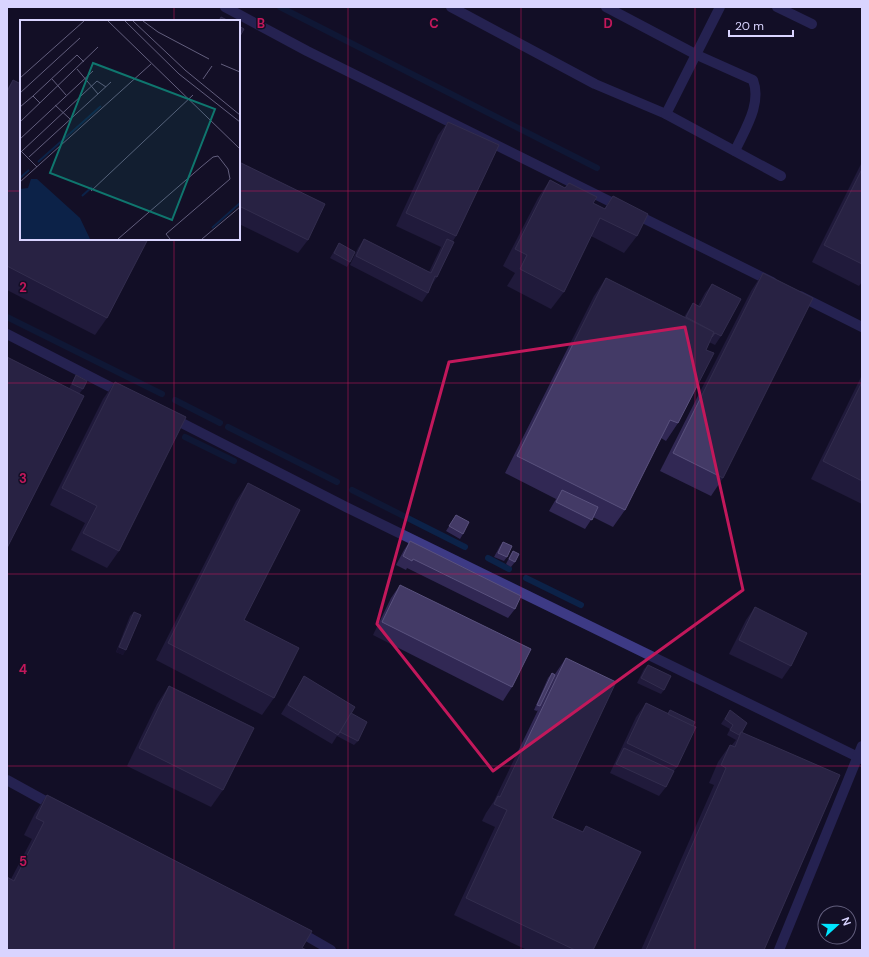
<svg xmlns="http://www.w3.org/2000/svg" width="869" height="957" viewBox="0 0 869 957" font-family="'DM Sans',sans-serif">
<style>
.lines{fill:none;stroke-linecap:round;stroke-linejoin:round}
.stream{stroke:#0c2248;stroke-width:6}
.minor{stroke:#3d3a85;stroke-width:10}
.wall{fill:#312854}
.shaded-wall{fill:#1d163a}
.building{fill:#433a66;stroke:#5a527e}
.marked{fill:none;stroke:#c2185b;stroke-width:3;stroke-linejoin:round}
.grid{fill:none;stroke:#c2185b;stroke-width:1;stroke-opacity:0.55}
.inset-river{fill:none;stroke:#0c2248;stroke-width:2}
.inset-road{fill:none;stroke:#625e7d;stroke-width:1}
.view{fill:#0f766e;fill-opacity:0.15;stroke:#0f766e;stroke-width:2}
.inset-edge{fill:none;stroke:#d9d4ff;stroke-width:2}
.grid-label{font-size:13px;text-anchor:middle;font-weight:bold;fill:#c2185b;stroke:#130f26;stroke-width:3;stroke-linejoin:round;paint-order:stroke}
</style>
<rect width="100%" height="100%" fill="#130f26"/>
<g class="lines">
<g class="stream">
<path d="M280,7L597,168"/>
<path d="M7,317L162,394"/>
<path d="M175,400L220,423"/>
<path d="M228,427L337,482"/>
<path d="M185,437L234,461"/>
<path d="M352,490L465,547"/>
<path d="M488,558L509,569"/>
<path d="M526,578L581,605"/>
</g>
<g class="minor">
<path d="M225,7L307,51L772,282"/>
<path d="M451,7L595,84L666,114L781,176"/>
<path d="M606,7L697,55L753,80C762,104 745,129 735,151"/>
<path d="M777,7L812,24"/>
<path d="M666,114L720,7"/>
<path d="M800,296L862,327"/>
<path d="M7,334L122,393"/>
<path d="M172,418L346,507L862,759"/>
<path d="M7,780L56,807"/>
<path d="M298,931L331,950"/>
<path d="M779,950L862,746"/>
</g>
</g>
<g class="wall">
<path d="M13,80L107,318L95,335L7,290V89Z"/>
<path d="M448,122L456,236L453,241L437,277L431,286L428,293L422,302L350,265L358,248L364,239L429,272L441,247L396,226L438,135Z"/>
<path d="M239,162L308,240L298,253L239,224Z"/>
<path d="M862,162V282L859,286L812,262Z"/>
<path d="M550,180L604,209L613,196L637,236L624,253L591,236L564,292L551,309L507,286L515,273L503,266L538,198Z"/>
<path d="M339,243L350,262L347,267L330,258Z"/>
<path d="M763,273L723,478L711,496L660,471L751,291Z"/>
<path d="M606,278L684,317L693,303L698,306L705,293L712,284L721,336L715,345L709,342L706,350L678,423L666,441L661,438L625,510L613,527L593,517L585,529L549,511L556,499L505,473L594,296Z"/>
<path d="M76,375L83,389L79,394L69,389L73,380Z"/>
<path d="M862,375V504L811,479Z"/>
<path d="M115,382L119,551L107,568L71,550L85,523L50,505L103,399Z"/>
<path d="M248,483L244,620L274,698L262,715L156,660L236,501Z"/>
<path d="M456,515L463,534L460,539L446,531Z"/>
<path d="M410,541L515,609L508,618L407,568L406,570L396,565L404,550Z"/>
<path d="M503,542L507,557L504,561L494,557L500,546Z"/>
<path d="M513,551L515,562L511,567L506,564L510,556Z"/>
<path d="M400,585L512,687L503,701L373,635L391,598Z"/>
<path d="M755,607L791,666L782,679L729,654L746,620Z"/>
<path d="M134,612L123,655L116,652L130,616Z"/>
<path d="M566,658L552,818L582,832L586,826L593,950H527L454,915L495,827L482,821L486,813L494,801L538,710L537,711L534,710L548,678L552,673L555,674Z"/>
<path d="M648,665L664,690L661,694L637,683L644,669Z"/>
<path d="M304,676L351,713L358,741L354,745L337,736L332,744L281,714L298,686Z"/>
<path d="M169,686L223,790L211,807L127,766L157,704Z"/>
<path d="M646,703L668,714L670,710L693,726L677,767L674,771L666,787L659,796L610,773L636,717Z"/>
<path d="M730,710L742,732L764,950H641L714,785L709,783L718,762L730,745H732L736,740L727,735L730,729L721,724Z"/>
<path d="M47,795L312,931L7,950L11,879L32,839L24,835L35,813Z"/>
</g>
<path class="shaded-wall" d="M119,647L126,650L123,655L116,652Z"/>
<g class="building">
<path d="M221,17L229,21H219Z"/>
<path d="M239,26L244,29L239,38Z"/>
<path d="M13,80L21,84V239H148L107,318L7,266V92Z"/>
<path d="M448,122L499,145L456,236L406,213Z"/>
<path d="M239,162L325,204L308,240L239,206Z"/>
<path d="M862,169V264L824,245Z"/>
<path d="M550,180L565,188L569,183L597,197L593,203L605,209L613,196L648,214L637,236L600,218L564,292L520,269L527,255L515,249Z"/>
<path d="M364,239L431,273L447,239L454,242L437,277L435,276L428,293L356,256Z"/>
<path d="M339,243L355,252L350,262L334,253Z"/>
<path d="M763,273L813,298L723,478L673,453Z"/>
<path d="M606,278L714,332L706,350L714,353L678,423L670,420L625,510L517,456Z"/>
<path d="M712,284L741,299L721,336L715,333L712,337L714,332L686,317L693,303L700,307Z"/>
<path d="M7,357L84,396L7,548Z"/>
<path d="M76,375L87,381L83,389L72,384Z"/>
<path d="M115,382L186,417L119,551L83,533L97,506L62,488Z"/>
<path d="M862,382V481L823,461Z"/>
<path d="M248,483L300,510L244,620L299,648L274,698L168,643Z"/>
<path d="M562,490L598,507L592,520L556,502Z"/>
<path d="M456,515L469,522L463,534L449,526Z"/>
<path d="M410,541L521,596L515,609L413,559L412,561L403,556Z"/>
<path d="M503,542L512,546L507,557L498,553Z"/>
<path d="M513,551L519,554L515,562L509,559Z"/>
<path d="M400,585L531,649L512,687L382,622Z"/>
<path d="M755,607L807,633L791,666L739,640Z"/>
<path d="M134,612L141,615L126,650L119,647Z"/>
<path d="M566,658L616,682L552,818L583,832L586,826L641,852L593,950H575L466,898L507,810L494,804L498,796L500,797Z"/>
<path d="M648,665L671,676L664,690L641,678Z"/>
<path d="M552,673L555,675L540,706L537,705Z"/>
<path d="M304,676L355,707L338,735L288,705Z"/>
<path d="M169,686L254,728L223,790L139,748Z"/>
<path d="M646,703L696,727L677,767L627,743Z"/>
<path d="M670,710L695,722L693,726L668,714Z"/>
<path d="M730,710L747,723L742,732H741L739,735L730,730L733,725L725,719Z"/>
<path d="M351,713L367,722L358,741L340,732Z"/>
<path d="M741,732L840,775L764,950H646L726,768L721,765L730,745L735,747Z"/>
<path d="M624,748L674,771L666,787L616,764Z"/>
<path d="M47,795L312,931L302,948L307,950H7V877L14,881L44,822L36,818Z"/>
</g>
<path d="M0 0H869V957H0ZM685,327L743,590L493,771L377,624L449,362Z" fill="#130f26" fill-opacity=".55" fill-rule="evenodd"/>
<path class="marked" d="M685,327L743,590L493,771L377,624L449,362Z"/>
<path class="grid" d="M174,7V21M348,7V950M521,7V950M695,7V950M7,191H21M239,191H862M174,239V950M7,383H862M7,574H862M7,766H862"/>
<g transform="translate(20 20)">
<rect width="220" height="220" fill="#130f26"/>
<path d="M11,159H17L60,198L70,219H0V169L8,168Z" fill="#0c2248"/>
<path class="inset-river" d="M18,142L81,86M0,158L9,150M62,176L72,167M192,208L220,183"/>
<path class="inset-road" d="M88,1L220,129M105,1L159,54L220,102M113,1L165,50L220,95M123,1L138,12L189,39M201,44L220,52M57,49L78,74M0,58L64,1M32,59L46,75M183,59L192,46M0,73L60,18M20,83L13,76L57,35L64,42M35,85L50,99M0,87L13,76M0,102L78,27M0,119L73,51M0,130L17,147M2,131L77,61L86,67M9,137L91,62M0,162L131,44M71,171L173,75M98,219L181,147L193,137L198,136L208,149L210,159L146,214L150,219M182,219L220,187"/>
<path class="view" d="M73,43L195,89L152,200L30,153Z"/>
<rect width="220" height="220" class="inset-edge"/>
</g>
<g class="grid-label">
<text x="261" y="28">B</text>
<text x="434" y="28">C</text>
<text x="608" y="28">D</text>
<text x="23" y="292">2</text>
<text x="23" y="483">3</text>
<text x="23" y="674">4</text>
<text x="23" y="866">5</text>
</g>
<rect width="869" height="957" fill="none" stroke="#d9d4ff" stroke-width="16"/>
<g transform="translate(837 925) rotate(69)"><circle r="19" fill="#130f26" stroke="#625e7d"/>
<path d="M0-3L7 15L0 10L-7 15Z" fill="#00e5ff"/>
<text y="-6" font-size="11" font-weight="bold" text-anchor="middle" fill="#d9d4ff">N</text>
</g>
<path d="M729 30v6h64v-6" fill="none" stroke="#d9d4ff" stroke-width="2"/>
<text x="735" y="30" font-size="12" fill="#d9d4ff" stroke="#130f26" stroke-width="3" paint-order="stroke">20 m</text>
</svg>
